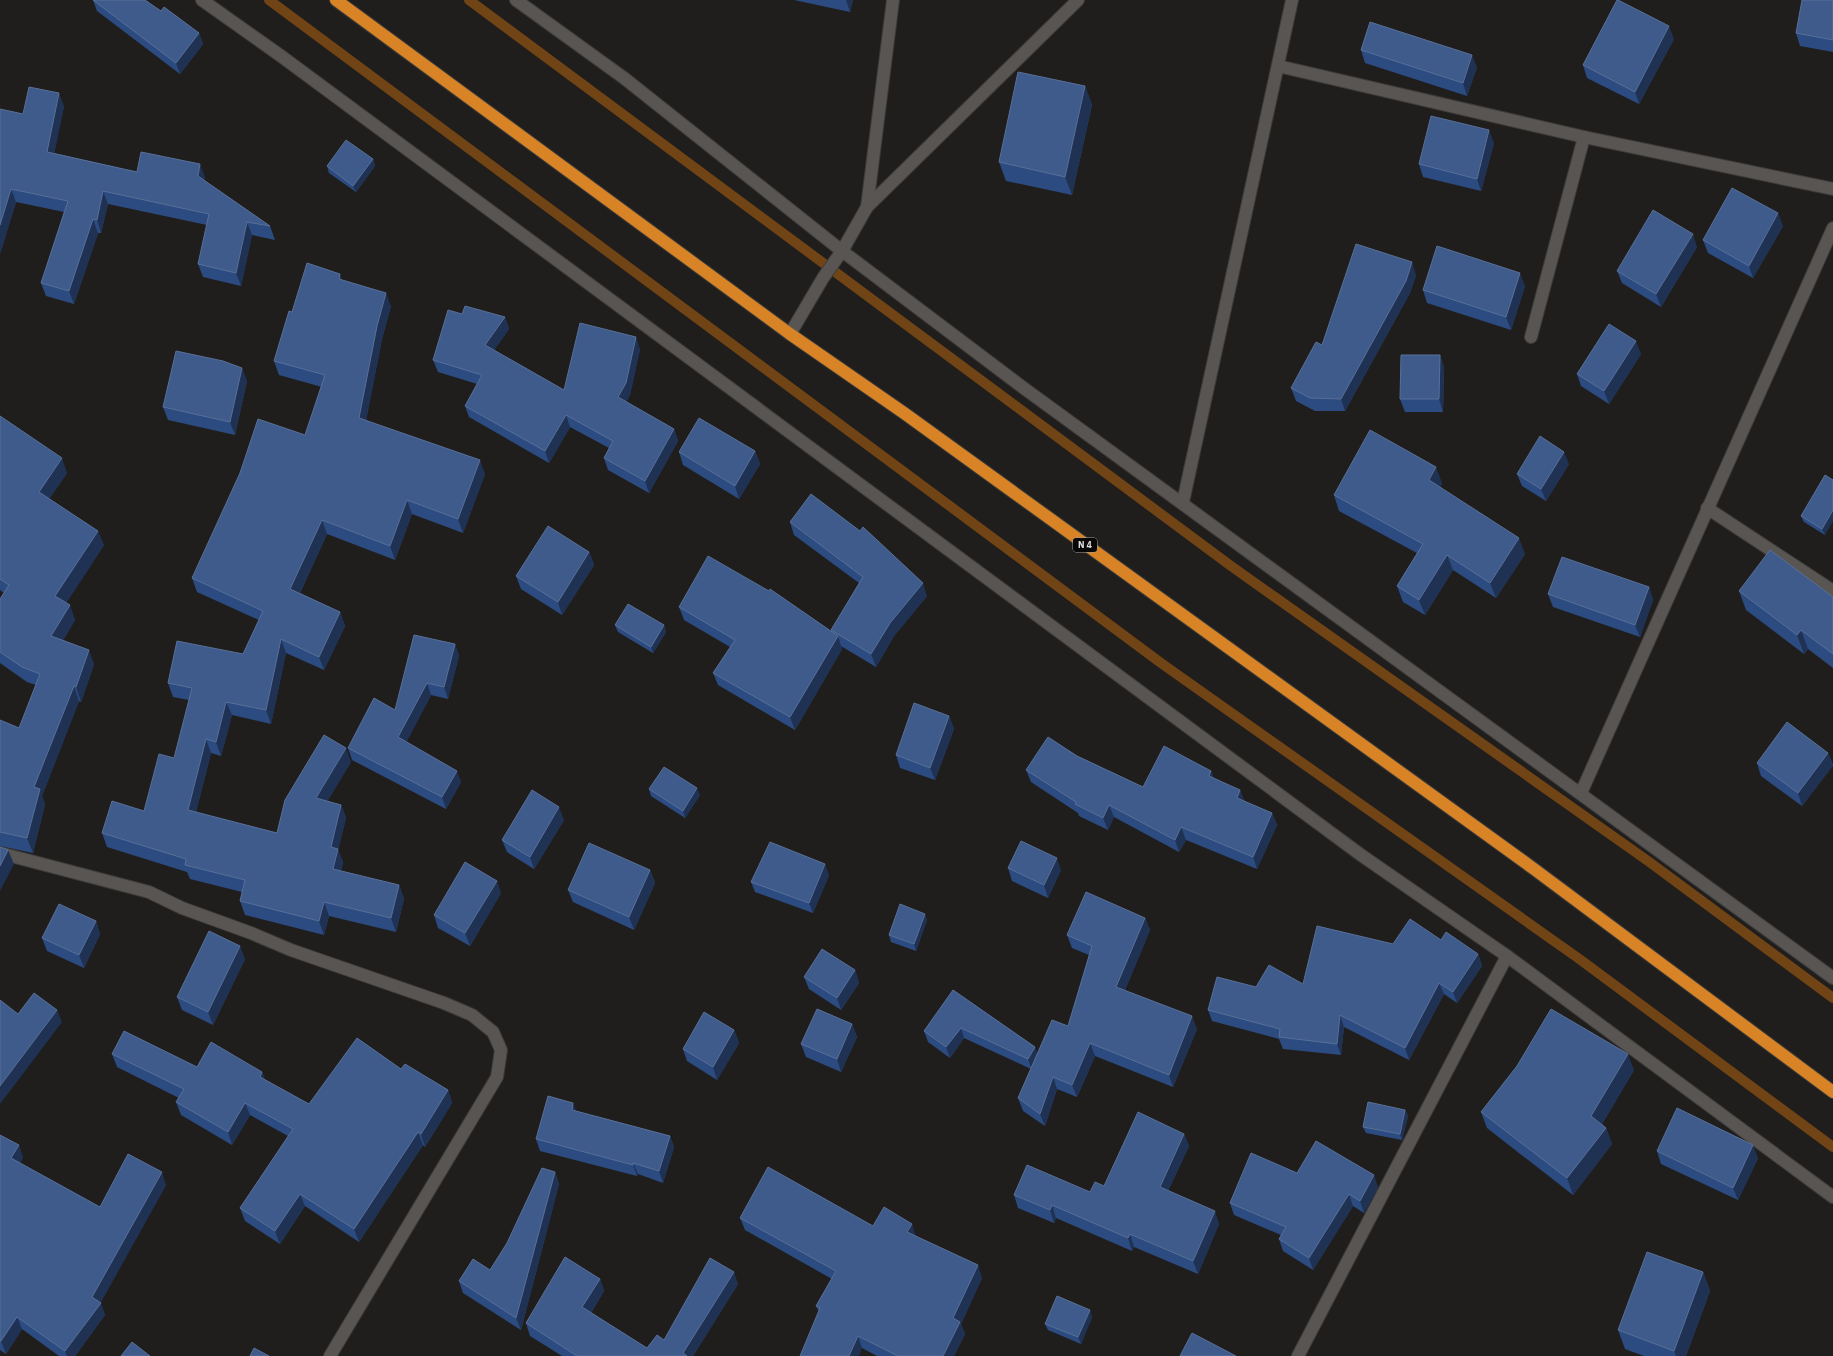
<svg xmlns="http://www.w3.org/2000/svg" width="1833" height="1356" viewBox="0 0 1833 1356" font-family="'IBM Plex Sans',sans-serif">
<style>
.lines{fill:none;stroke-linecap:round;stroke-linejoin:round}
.stream{stroke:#714416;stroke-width:10}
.street-casing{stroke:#3d3c3a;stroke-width:14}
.highway-casing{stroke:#3d3c3a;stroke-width:14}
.street{stroke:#585553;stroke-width:12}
.highway{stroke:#d88426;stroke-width:12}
.wall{fill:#2c4b81}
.shaded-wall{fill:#1f3254}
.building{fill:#3f5b8b;stroke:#587098}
.labels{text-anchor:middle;stroke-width:4;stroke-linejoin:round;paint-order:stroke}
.shield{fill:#090808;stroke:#a09e9d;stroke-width:1}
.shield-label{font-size:9px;font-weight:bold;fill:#e0dfdd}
</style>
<rect width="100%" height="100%" fill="#201e1c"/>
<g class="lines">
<g class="stream">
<path d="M269,0L1161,663L1578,958L1833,1147"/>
<path d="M469,0L1231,566L1648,861L1833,998"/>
</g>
<defs>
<g id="street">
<path d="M202,0L281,56L1361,855L1507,956L1833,1197"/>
<path d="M516,0L624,78L842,251L1025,389L1833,978"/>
<path d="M1278,66L1584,137L1833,189"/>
<path d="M867,207L1078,0"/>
<path d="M790,334L823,278L842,251L867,207L893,0"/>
<path d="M1531,337L1584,137"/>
<path d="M1183,502L1292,0"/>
<path d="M1707,508L1833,591"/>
<path d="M1581,793L1833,228"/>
<path d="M0,853L149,892L182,908L251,933L291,950L444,1003L472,1015L493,1032L501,1050L497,1077L330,1356"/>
<path d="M1298,1356L1507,956"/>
</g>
<path id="highway" d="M336,0L790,334L904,413L1534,869L1833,1092"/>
</defs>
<use href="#street" class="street-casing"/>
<use href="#highway" class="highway-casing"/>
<use href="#street" class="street"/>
<use href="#highway" class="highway"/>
</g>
<g class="wall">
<path d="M93,0L161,11L199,33L203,44L180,74L97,11Z"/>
<path d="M794,0H853L850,12Z"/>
<path d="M1833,0V52L1800,46L1796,33Z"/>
<path d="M1674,39L1639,104L1587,78L1583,65Z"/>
<path d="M1361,50L1477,67L1467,96L1365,63Z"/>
<path d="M1085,86L1092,105L1072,195L1006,181L999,162Z"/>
<path d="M64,106L54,153L137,172L205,177L204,181L270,226L275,240L252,235L241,286L203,277L198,264L207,225L108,204L101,233H98L74,304L46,296L41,283L64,212L16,202L0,254L23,114Z"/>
<path d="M1494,143L1481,191L1423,177L1419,164Z"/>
<path d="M373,159L375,166L356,192L329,173L327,166Z"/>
<path d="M1783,226L1753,278L1708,253L1703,240Z"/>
<path d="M1697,247L1661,307L1622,283L1617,271Z"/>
<path d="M1416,275L1410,293L1345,411H1315L1296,401L1291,388L1322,345Z"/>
<path d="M343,281L391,306L382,339L366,420L485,474L463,533L412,514L395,560L327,534L300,593L340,612L345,626L324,670L286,653L271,724L232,715L221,756L211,753L196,812L277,833L351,762L327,801L341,805L346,818L338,850L343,862L341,871L399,885L404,899L396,932L329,916L324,935L245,915L240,901L242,892L190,879L187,872L107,847L102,833L144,811L174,758L189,700L173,697L168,683L243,654L259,620L197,592L192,578L305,435L322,387L279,375L274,361L292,312Z"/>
<path d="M1525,286L1511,330L1427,303L1423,290Z"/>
<path d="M462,314L505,317L509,329L494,350L564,390L640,349L630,395L626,402L674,429L678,441L649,493L608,470L604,458L609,448L570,427L549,463L469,417L465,406L477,384L438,372L433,360Z"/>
<path d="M1641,354L1609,404L1581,386L1577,374Z"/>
<path d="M1440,355L1444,368L1443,412H1405L1400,399Z"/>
<path d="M247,381L235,435L168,420L163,407Z"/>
<path d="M0,416L67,473L49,499L104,545L66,603L75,620L63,640L94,664L81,702L79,701L42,796L45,804L33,853L0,846V720L19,728L36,685L27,682L0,663V599L4,593L0,590Z"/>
<path d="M755,451L760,464L739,499L683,465L679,452Z"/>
<path d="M1569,464L1546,501L1522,486L1517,474Z"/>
<path d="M1825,475V535L1804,522L1801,516Z"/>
<path d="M1442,483L1440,487L1525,554L1496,598L1453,570L1425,615L1403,602L1397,586L1417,553L1339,511L1334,495Z"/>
<path d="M790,522L927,596L894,636L876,667L841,646L842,649L795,730L718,685L713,673L730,647L684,620L679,607L832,632L831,630L859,583L794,535Z"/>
<path d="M589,552L594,565L562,615L521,589L516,576Z"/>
<path d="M1649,587L1653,600L1640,637L1553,607L1548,594Z"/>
<path d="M1739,591L1833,597V668L1808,649L1804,654L1746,610Z"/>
<path d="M615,625H664L666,632L653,653L618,632Z"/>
<path d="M455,644L459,656L448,699L431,695L406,742L461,782L446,809L352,760L348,748L395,710Z"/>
<path d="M949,716L954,729L935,780L900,768L896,755Z"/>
<path d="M1828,753L1833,765L1802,806L1761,776L1757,763Z"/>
<path d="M1077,756L1143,787L1211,771L1214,779L1240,790L1244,801L1272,813L1277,825L1257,869L1186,840L1179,852L1114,817L1108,830L1079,816L1078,813L1031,782L1026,770Z"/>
<path d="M649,789L700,795L685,818L651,796Z"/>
<path d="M564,820L534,869L507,852L502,840Z"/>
<path d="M1008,868L1061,870L1048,898L1012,881Z"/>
<path d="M650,870L655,883L634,930L573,902L568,890Z"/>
<path d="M829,875L813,913L755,892L751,882Z"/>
<path d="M501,893L470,946L438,928L434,915Z"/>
<path d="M1145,918L1150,930L1125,990L1197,1029L1173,1087L1095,1056L1077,1097L1057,1089L1045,1126L1023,1111L1018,1098L1031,1069L964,1038L950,1058L928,1042L924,1031L953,990L1035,1047L1037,1054L1068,1026L1089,955L1072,948L1067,935Z"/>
<path d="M927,920L916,951L891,942L889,935Z"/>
<path d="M96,921L100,934L84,968L47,951L42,938Z"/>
<path d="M1441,940L1478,954L1482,966L1457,1003L1444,994L1409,1060L1344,1027L1341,1055L1283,1049L1279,1039L1212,1021L1208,1010L1303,984L1393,944Z"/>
<path d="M245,959L213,1025L182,1010L177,997Z"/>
<path d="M855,970L859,983L841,1010L809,989L804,977Z"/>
<path d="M852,1024L857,1037L841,1072L806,1057L801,1044Z"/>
<path d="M734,1030L739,1043L717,1080L687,1061L683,1049Z"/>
<path d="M112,1054L197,1067L262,1072L265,1080L309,1104L401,1069L448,1090L452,1103L425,1147L423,1145L359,1242L305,1206L280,1244L245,1221L240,1208L288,1136L250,1115L232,1145L181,1115L176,1102L179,1098L117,1067Z"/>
<path d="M1634,1070L1602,1124L1606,1128L1612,1144L1573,1195L1487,1128L1481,1112Z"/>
<path d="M1405,1110L1408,1116L1402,1140L1366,1133L1363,1127Z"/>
<path d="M576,1111L670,1136L674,1147L663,1183L638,1174L637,1176L540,1151L536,1139Z"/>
<path d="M1184,1134L1189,1146L1168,1191L1219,1224L1198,1274L1134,1247L1132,1251L1056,1218L1054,1223L1018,1208L1014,1195L1090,1192L1104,1186Z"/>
<path d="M0,1135L23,1157L20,1163L100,1207L166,1185L100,1303L105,1315L75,1356H59L22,1329L6,1354L0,1350Z"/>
<path d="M1657,1151L1758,1158L1738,1200L1661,1164Z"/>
<path d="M555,1172L559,1184L521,1330L463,1293L459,1281L490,1270Z"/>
<path d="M1297,1173L1378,1187L1364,1213L1353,1206L1313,1270L1283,1251L1279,1239L1281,1235L1234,1215L1230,1203Z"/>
<path d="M740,1218L873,1226L916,1237L982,1278L961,1324L965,1334L954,1356H877L862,1348L819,1312L816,1306L832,1279L745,1230Z"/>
<path d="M1703,1272L1710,1291L1686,1356H1644L1625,1349L1618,1330Z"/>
<path d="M600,1279L604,1291L591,1313L647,1348L664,1340L738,1284L693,1356H562L530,1336L526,1323Z"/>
<path d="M1092,1317L1081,1344L1048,1330L1045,1324Z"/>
</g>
<g class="shaded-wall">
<path d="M846,0H853L850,12Z"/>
<path d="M1669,26L1674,39L1639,104L1635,92Z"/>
<path d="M199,33L203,44L180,74L176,63Z"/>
<path d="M1472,55L1477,67L1467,96L1463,83Z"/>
<path d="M1085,86L1092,105L1072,195L1065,177Z"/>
<path d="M59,93L64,106L52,165L47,152Z"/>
<path d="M1489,130L1494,143L1481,191L1477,179Z"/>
<path d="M373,159L375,166L356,192L353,186Z"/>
<path d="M200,164L205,177L202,189L198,176Z"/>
<path d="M11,189L16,202L0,254V225Z"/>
<path d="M103,191L108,204L101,233L97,220Z"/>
<path d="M1778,213L1783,226L1753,278L1749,266Z"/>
<path d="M93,219L98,233L74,304L69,291Z"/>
<path d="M247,222L252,235L241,286L236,273Z"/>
<path d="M1693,234L1697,247L1661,307L1656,294Z"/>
<path d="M1412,262L1416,275L1410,293L1345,411L1341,399Z"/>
<path d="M1520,273L1525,286L1511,330L1506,317Z"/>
<path d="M340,274L345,288L339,279Z"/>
<path d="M386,293L391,306L382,339L364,432L359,418L377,326Z"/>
<path d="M505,317L509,329L489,357L485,345Z"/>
<path d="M636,337L640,349L630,395L622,409L618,397Z"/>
<path d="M1636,341L1641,354L1609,404L1604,391Z"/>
<path d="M1440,355L1444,368L1443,412L1439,399Z"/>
<path d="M242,368L247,381L235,435L230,422Z"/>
<path d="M566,415L570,427L549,463L545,451Z"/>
<path d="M674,429L678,441L649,493L645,481Z"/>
<path d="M755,451L760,464L739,499L735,486Z"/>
<path d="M1564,452L1569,464L1546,501L1541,489Z"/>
<path d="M62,458L67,473L44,506L39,492Z"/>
<path d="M480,460L485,474L463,533L458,519Z"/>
<path d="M1436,467L1442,483L1435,496L1429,480Z"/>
<path d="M407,500L412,514L395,560L390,546Z"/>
<path d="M1833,510V521L1825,535L1822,529Z"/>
<path d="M322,520L327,534L295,603L290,589Z"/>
<path d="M98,531L104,545L61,611L55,596Z"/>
<path d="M1519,538L1525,554L1496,598L1490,583Z"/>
<path d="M589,552L594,565L562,615L558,602Z"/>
<path d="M1447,555L1453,570L1425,615L1419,600Z"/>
<path d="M923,583L927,596L894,636L876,667L871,654L890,623Z"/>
<path d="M1649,587L1653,600L1640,637L1635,625Z"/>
<path d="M70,605L75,620L56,651L51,636Z"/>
<path d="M340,612L345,626L324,670L319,657Z"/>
<path d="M664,625L666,632L653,653L651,647Z"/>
<path d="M1801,630L1808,649L1804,654L1797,635Z"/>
<path d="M838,636L842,649L795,730L790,717Z"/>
<path d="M281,639L286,653L271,724L266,710Z"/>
<path d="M455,644L459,656L448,699L444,687Z"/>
<path d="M89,650L94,664L81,702L76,687Z"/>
<path d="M427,683L431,695L403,749L398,737Z"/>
<path d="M74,686L79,701L42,796L45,804L33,853L27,838L34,787Z"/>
<path d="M226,702L232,715L221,756L216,742Z"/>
<path d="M949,716L954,729L935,780L930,768Z"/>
<path d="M206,739L211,753L193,824L188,810Z"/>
<path d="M346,748L351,762L321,812L316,798Z"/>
<path d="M1828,753L1833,766L1802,806L1798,793Z"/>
<path d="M457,771L461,782L446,809L442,797Z"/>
<path d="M1211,771L1216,783L1209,776Z"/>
<path d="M697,788L700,795L685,818L683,811Z"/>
<path d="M1240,790L1245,802L1237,798Z"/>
<path d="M341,805L346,818L338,850L343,862L338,883L333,869L331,847Z"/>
<path d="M1109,805L1114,817L1108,830L1103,818Z"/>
<path d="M559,807L564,820L534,869L530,857Z"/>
<path d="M1272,813L1277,825L1257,869L1253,857Z"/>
<path d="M1181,827L1186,840L1179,852L1175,840Z"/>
<path d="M8,850L14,864L0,891V866Z"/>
<path d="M1057,858L1061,870L1048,898L1044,885Z"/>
<path d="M825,864L829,875L813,913L809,903Z"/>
<path d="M650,870L655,883L634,930L629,917Z"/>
<path d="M497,881L501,893L470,946L465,933Z"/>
<path d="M399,885L404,899L396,932L391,918Z"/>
<path d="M324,902L329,916L324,935L319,921Z"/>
<path d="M925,914L927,920L916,951L914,944Z"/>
<path d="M1145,918L1150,930L1121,1000L1116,987Z"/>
<path d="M96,921L100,934L84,968L79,955Z"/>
<path d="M240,946L245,959L213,1025L208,1012Z"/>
<path d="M1478,954L1482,966L1457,1003L1453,992Z"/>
<path d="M855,970L859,983L841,1010L837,998Z"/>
<path d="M1439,983L1444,994L1409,1060L1405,1048Z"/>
<path d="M57,1010L62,1022L0,1104V1086Z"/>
<path d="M1340,1015L1344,1027L1341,1055L1337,1044Z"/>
<path d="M1192,1016L1197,1029L1173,1087L1169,1075Z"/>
<path d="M852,1024L857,1037L841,1072L837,1059Z"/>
<path d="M961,1028L964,1038L950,1058L946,1047Z"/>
<path d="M734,1030L739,1043L717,1080L713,1067Z"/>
<path d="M1090,1043L1095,1056L1077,1097L1072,1085Z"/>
<path d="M1035,1047L1039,1058L1032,1070L1028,1059Z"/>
<path d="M1628,1054L1634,1070L1597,1132L1591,1116Z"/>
<path d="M262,1072L267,1085L260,1077Z"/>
<path d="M1053,1077L1057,1089L1045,1126L1040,1114Z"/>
<path d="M448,1090L452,1103L425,1147L421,1134Z"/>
<path d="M245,1103L250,1115L232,1145L228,1132Z"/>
<path d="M573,1103L578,1115L572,1110Z"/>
<path d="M1405,1110L1408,1116L1402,1140L1400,1134Z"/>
<path d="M1606,1128L1612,1144L1573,1195L1567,1178Z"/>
<path d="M418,1132L423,1145L359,1242L354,1229Z"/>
<path d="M1184,1134L1189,1146L1164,1200L1160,1187Z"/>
<path d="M670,1136L674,1147L663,1183L659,1171Z"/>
<path d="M19,1145L23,1157L16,1170L11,1158Z"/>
<path d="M1753,1145L1758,1158L1738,1200L1733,1188Z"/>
<path d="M633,1163L638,1174L637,1176L633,1165Z"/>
<path d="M162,1172L166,1185L100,1304L101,1303L105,1315L75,1356H67L65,1351L92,1297Z"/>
<path d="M555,1172L559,1184L521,1330L516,1318Z"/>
<path d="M1374,1175L1378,1187L1364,1213L1360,1201Z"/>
<path d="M300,1194L305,1206L280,1244L275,1231Z"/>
<path d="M1349,1194L1353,1206L1313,1270L1309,1258Z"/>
<path d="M1052,1205L1056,1218L1054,1223L1050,1210Z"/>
<path d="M1215,1211L1219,1224L1198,1274L1193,1261Z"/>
<path d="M912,1224L916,1237L907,1232Z"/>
<path d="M1130,1234L1134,1247L1132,1251L1128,1238Z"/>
<path d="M978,1265L982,1278L961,1324L965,1334L954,1356H943L953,1318Z"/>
<path d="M734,1272L738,1284L693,1356H684L683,1353Z"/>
<path d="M1703,1272L1710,1291L1686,1356H1676L1674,1351Z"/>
<path d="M600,1279L604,1291L587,1319L582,1307Z"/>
<path d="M1090,1310L1092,1317L1081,1344L1078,1337Z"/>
<path d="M17,1317L22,1329L6,1354L1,1341Z"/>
<path d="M858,1336L862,1348L859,1356H849Z"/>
</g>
<g class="building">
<path d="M93,0H145L161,11L164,7L199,33L176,63Z"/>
<path d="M1617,0H1618L1669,26L1635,92L1583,65Z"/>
<path d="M1802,0H1833V40L1796,33Z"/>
<path d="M1370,22L1472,55L1463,83L1361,50Z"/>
<path d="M1018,72L1085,86L1065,177L999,162Z"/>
<path d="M29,87L59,93L47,152L137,172L141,152L200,164L198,176L270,226L247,222L236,273L198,264L209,214L103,191L97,220L93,219L69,291L41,283L68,201L11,189L0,225V109L23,114Z"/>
<path d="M1431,116L1489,130L1477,179L1419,164Z"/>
<path d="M346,140L373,159L353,186L327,166Z"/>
<path d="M1732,188L1778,213L1749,266L1703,240Z"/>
<path d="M1653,210L1693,234L1656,294L1617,271Z"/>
<path d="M1356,244L1412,262L1406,281L1341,399L1310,398L1291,388L1316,342L1322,345Z"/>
<path d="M1437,246L1520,273L1506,317L1423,290Z"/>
<path d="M307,263L340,274L339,279L386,293L377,326L359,418L480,460L458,519L407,500L390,546L322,520L290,589L340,612L319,657L281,639L266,710L226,702L216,742L206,739L188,810L277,833L285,800L324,735L346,748L316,798L341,805L331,847L338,849L333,869L399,885L391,918L324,902L319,921L240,901L245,880L185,865L186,859L102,833L112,801L144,811L159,754L174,758L192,688L168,683L177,641L243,654L263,611L192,578L240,473L258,419L305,435L325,375L274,361L289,311L292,312Z"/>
<path d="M465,306L505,317L485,345L564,390L580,323L636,337L626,383L618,397L674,429L645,481L604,458L613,441L566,415L545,451L465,406L482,375L433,360L448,310L462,314Z"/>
<path d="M1609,324L1636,341L1604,391L1577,374Z"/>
<path d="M176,351L223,361L242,368L230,422L163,407Z"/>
<path d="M1401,355H1440L1439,399H1400Z"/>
<path d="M0,416L62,458L39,492L98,531L55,596L70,605L51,636L89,650L76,687L74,686L34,787L40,789L27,838L0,832V720L19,728L40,674L22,667L0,652V599L9,585L0,579Z"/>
<path d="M699,418L755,451L735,486L679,452Z"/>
<path d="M1370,430L1436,467L1429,480L1519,538L1490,583L1447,555L1419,600L1397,586L1423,544L1334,495Z"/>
<path d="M1540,436L1564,452L1541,489L1517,474Z"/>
<path d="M1825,475L1833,480V510L1822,529L1801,516Z"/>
<path d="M811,494L860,531L863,527L923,583L890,623L871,654L831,630L863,577L790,522Z"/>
<path d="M548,526L589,552L558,602L516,576Z"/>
<path d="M1770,550L1833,597V654L1801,630L1797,635L1739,591Z"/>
<path d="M708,556L769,591L770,589L838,636L790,717L713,673L735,640L679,607Z"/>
<path d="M1562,557L1649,587L1635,625L1548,594Z"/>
<path d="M628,604L664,625L651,647L615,625Z"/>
<path d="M414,635L455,644L444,687L427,683L398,737L457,771L442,797L348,748L374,698L395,710Z"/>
<path d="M914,703L949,716L930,768L896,755Z"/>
<path d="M1787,722L1828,753L1798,793L1757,763Z"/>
<path d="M1048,737L1077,756L1143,787L1164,746L1211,771L1209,776L1240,790L1237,798L1272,813L1253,857L1181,827L1175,840L1109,805L1103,818L1075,804L1076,802L1026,770Z"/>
<path d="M664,767L697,788L683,811L649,789Z"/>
<path d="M532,790L559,807L530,857L502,840Z"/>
<path d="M1021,841L1057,858L1044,885L1008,868Z"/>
<path d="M770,842L825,864L809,903L751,882Z"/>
<path d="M589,843L650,870L629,917L568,890Z"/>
<path d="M0,847L8,850L0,866Z"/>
<path d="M465,862L497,881L465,933L434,915Z"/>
<path d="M1086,892L1145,918L1116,987L1192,1016L1169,1075L1090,1043L1072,1085L1053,1077L1040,1114L1018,1098L1052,1020L1068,1026L1092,946L1067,935Z"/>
<path d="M59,904L96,921L79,955L42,938Z"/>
<path d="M900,904L925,914L914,944L889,935Z"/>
<path d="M1410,919L1441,940L1446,932L1478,954L1453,992L1439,983L1405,1048L1340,1015L1337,1044L1279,1037L1280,1029L1208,1010L1217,977L1256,987L1269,965L1303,984L1317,926L1393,944Z"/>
<path d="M209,931L240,946L208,1012L177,997Z"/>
<path d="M822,949L855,970L837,998L804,977Z"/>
<path d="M953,990L1035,1047L1028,1059L961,1028L946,1047L924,1031Z"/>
<path d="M34,993L57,1010L0,1086V1000L18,1014Z"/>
<path d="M817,1009L852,1024L837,1059L801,1044Z"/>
<path d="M1551,1009L1628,1054L1591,1116L1606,1128L1567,1178L1481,1112L1517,1066Z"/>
<path d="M704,1012L734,1030L713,1067L683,1049Z"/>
<path d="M124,1031L197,1067L211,1042L262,1072L260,1077L309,1104L357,1038L401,1069L405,1064L448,1090L421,1134L418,1132L354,1229L300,1194L275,1231L240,1208L293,1129L245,1103L228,1132L176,1102L184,1089L112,1054Z"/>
<path d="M548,1096L573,1103L572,1110L670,1136L659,1171L633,1163V1165L536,1139Z"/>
<path d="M1368,1102L1405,1110L1400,1134L1363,1127Z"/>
<path d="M1677,1108L1753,1145L1733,1188L1657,1151Z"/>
<path d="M1138,1112L1184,1134L1160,1187L1215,1211L1193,1261L1130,1234L1128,1238L1052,1205L1050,1210L1014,1195L1027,1165L1090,1192L1095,1182L1104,1186Z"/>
<path d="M0,1135L19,1145L11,1158L100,1207L128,1154L162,1172L92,1297L101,1303L65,1351L17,1317L1,1341H0Z"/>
<path d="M1316,1141L1374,1175L1360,1201L1349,1194L1309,1258L1279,1239L1286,1227L1230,1203L1251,1153L1297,1173Z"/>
<path d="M768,1167L873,1226L884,1207L912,1224L907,1232L978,1265L953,1318L960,1322L943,1356H898L858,1336L849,1356H800L820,1308L816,1306L836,1271L740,1218Z"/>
<path d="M542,1168L555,1172L516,1318L459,1281L473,1259L490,1270L507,1243Z"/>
<path d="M1647,1252L1703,1272L1674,1351L1618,1330Z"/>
<path d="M565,1257L600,1279L582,1307L647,1348L657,1335L664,1340L710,1258L734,1272L683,1353L687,1356H577L526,1323Z"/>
<path d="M1057,1296L1090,1310L1078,1337L1045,1324Z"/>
<path d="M1192,1333L1236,1356H1180Z"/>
<path d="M132,1342L150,1356H121Z"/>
<path d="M254,1348L269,1356H250Z"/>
</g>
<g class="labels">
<rect class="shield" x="1073" y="538" width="24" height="14" rx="3"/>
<g class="shield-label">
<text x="1085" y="548">N 4</text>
</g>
</g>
</svg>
